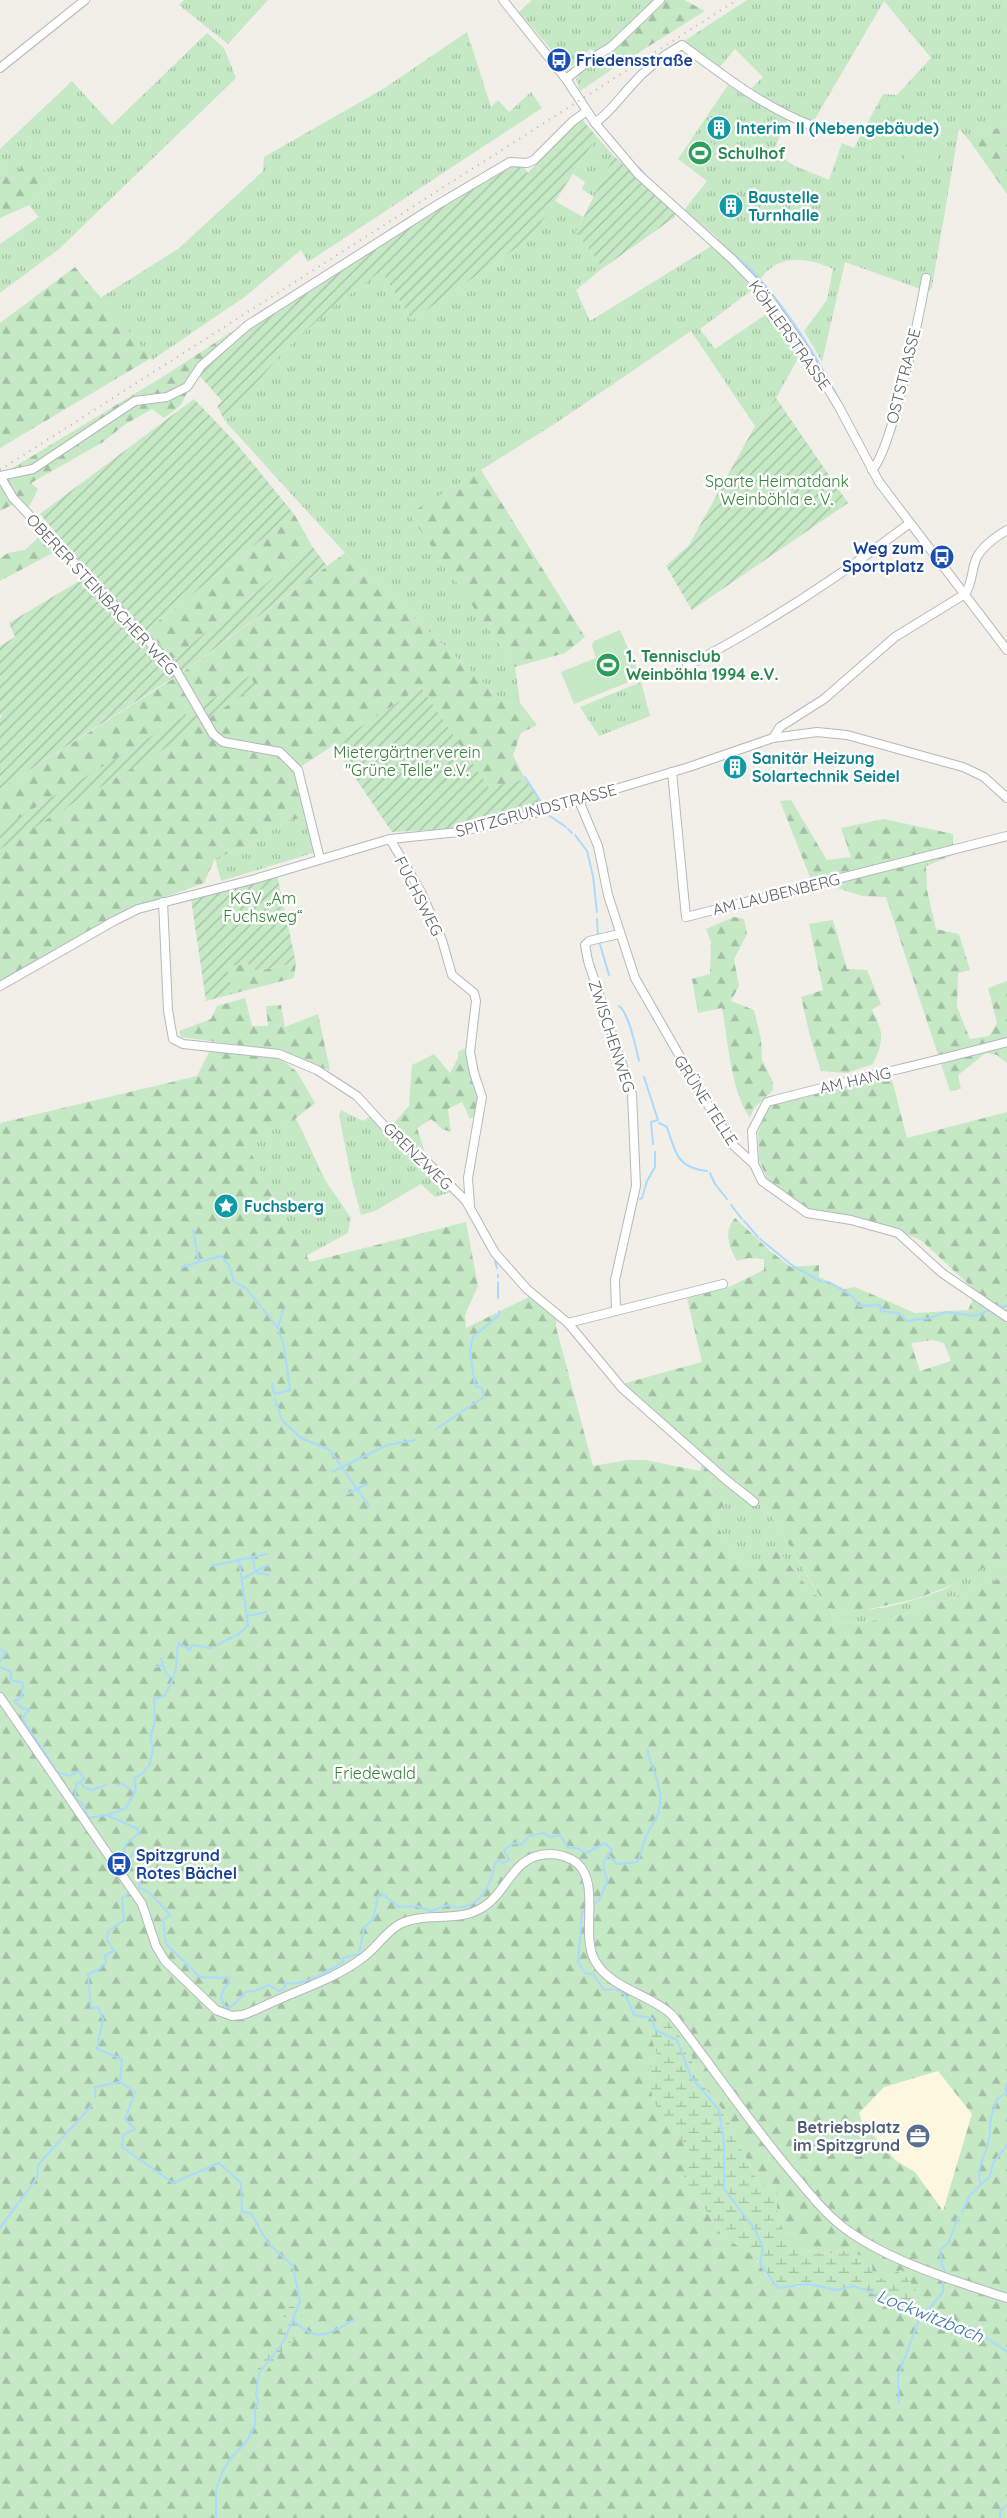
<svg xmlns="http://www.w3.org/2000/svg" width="1007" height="2518" viewBox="0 0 1007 2518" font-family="Quicksand,sans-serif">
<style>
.commercial{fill:#fef7e0}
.grass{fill:url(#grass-tufts);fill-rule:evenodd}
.forest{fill:url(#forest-firs);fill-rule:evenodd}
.wetland{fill:url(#wetland-marsh)}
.garden{fill:url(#garden-furrows)}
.pitch{fill:#c5e8c5}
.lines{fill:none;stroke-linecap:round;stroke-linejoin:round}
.stream{stroke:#aadaff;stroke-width:2}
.minor-casing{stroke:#b5b8bc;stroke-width:10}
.minor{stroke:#fff;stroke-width:8}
.rail{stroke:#b6b7b8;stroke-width:2;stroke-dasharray:1 6;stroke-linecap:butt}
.labels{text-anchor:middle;stroke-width:5;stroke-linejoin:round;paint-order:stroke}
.transit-label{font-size:16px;font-weight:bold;fill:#164399;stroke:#fff;text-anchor:start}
.culture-label{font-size:16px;font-weight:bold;fill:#0d838f;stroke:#fff;text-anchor:start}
.leisure-label{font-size:16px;font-weight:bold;fill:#27864d;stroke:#fff;text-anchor:start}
.street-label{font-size:16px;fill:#5f6368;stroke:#fff}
.park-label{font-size:16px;fill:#348238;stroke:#fff}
.service-label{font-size:16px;font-weight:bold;fill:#4e5e75;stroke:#fff;text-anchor:end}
.water-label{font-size:18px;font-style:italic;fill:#4174aa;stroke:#fff}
</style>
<defs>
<pattern id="grass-tufts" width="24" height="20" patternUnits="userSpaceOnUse" patternTransform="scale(1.25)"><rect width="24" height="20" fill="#c5e8c5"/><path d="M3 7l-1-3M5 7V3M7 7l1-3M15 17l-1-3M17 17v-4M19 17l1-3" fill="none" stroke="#a3c0a4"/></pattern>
<pattern id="forest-firs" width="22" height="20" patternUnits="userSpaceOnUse" patternTransform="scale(1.25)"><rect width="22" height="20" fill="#c5e8c5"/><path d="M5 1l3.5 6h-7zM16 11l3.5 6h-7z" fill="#a3c0a4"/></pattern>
<pattern id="wetland-marsh" width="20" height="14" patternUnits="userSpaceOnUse" patternTransform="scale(1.25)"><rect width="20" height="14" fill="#c5e8c5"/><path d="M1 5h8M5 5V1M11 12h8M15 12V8" fill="none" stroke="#a3c0a4"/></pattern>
<pattern id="garden-furrows" width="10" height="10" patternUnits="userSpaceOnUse" patternTransform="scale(1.25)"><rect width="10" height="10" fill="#c5e8c5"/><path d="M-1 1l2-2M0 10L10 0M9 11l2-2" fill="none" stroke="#a3c0a4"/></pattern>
</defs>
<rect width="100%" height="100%" fill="#f1efe8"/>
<path class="commercial" d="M938,2071L972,2113L943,2212L915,2172L896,2161L862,2122L859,2113L884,2087Z"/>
<g class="grass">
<path d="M184,0H268L228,44L179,5Z"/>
<path d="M532,0H656L606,47L595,53L591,49L581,56L583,60L567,68L519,12Z"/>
<path d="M747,0H1007V124L969,140L959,129L932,287L929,292L845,262L822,362L804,331L827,300L833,269C803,255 772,254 756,287L700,329L715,349L771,311L801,353L776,398L755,426L691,331L556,423L410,514L515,667L520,703L506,704L345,553L225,421L283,352L330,309L381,271L412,320L531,238L555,201L583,217L576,232L603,268L576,290L590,321L710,247L718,238L684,210L707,181L678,159L728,85L745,95L763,77L735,49L719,68L678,45ZM884,1L931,58L897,95L883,94L854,148L842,143L829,180L795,166L773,152L791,112L812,124Z"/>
<path d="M467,32L491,107L498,100L509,112L531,92L542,108L308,262L301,250L246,296L152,360L100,298L178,249L263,171L264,157L383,89Z"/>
<path d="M207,33L224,48L236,78L59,249L0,293V244L39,217L29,205L53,182L10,177L0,166V149L72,81L112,125Z"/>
<path d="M607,55L614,68L580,91L576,79L584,68Z"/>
<path d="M597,137L614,156L594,197L582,189L585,182L573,174Z"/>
<path d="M641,682L650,716L599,736L580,707Z"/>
<path d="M306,817L316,852L221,881L215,858L247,847L286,821Z"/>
<path d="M341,1110L363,1121L371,1116L451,1192L435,1197L421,1184L375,1211L361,1215L352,1181L339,1115Z"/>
<path d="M296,1118L325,1180L351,1218L348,1233L306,1256L245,1144Z"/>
<path d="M720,1474L755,1500L773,1518L821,1599L813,1594L776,1548L761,1560L747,1565C731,1552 720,1536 715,1516L725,1503L707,1486L705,1480Z"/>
<path d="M1007,1564V1576C953,1597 898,1623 839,1624L828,1607C861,1618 920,1601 951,1586C960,1581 967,1572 977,1569C986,1567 997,1566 1007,1564Z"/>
</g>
<g class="forest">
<path d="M665,0H684L705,11L614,68L607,55Z"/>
<path d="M1007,124V194L969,140Z"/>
<path d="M35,157L53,182L29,205L0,218V166L10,177Z"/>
<path d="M507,158V166L247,330L192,382L181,405L164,418L152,409L124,425L103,442L31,483L38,489L29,507L20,501L0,511V484L6,472L164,376L419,210Z"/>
<path d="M75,267L151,358L0,448V323Z"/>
<path d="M481,470L585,637L565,653L515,667L409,514Z"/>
<path d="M294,514L312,546L173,659L147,630Z"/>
<path d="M43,533L60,549L0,581V558L8,553L25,550Z"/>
<path d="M345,553L506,704L520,703L537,725L521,733L513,755L525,779L489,789L421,687L296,770L306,817L286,821L247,847L215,858L204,883L131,909L0,984V789L179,675Z"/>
<path d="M791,800L827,860L851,857L841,828L884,819L953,834V855L926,866L927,890L936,929L959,934L970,970L958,973L957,1007L970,1039L989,1036L997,1023L988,988L1007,981V1063L997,1055L986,1053L958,1075L961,1089L950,1091L886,897L862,896L831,886L815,890L780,801Z"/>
<path d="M734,917L744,919L747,934L734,959L739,986L731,1001L754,1010L761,1039L762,1060L773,1082V1090L754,1108L750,1118C731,1091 728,1041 722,1008L698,1013L692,979L710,974L711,942L706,929Z"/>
<path d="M833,920L847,969L867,970L881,1004L872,1010C884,1033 884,1040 873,1064L847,1073L821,1071L810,1036L801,997L823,990L809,924Z"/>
<path d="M246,963L257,971L296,963L294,978L232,994L226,967Z"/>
<path d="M245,998L252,1026H268L266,1006L281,1005L285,1027L318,1014L330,1070L262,1048L181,1037L179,1031L211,1019L217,1006Z"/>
<path d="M467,1047L478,1097L476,1116L470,1119L462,1102L448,1109L451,1132L442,1129L431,1119L417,1128L425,1152L423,1158L388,1130L409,1106L412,1065L434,1054L450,1073L458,1058V1052Z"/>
<path d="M210,1050L281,1059L297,1072L315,1103L296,1118L246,1144L310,1262L466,1222L478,1286L465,1315L466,1328L531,1296L557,1317L556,1327L593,1466L628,1460H645L700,1471L704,1459L622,1384L702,1362L687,1298L731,1286L764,1270V1259L749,1258L737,1261C729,1247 723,1232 735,1218L770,1251L791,1267L819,1265V1277L845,1289L855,1287L915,1313L968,1310L974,1297L1007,1322V1564L975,1570L952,1585L916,1599L856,1612L828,1608L839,1624C898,1623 953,1597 1007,1576V2518H0V1123L197,1076ZM933,1340L944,1343L951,1361L920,1371L911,1343ZM720,1474L755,1500L773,1518L821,1598L813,1594L776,1548L764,1552L761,1560L747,1565C731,1552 720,1536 715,1516L725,1503L707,1486L705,1480ZM649,2030H664L691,2052L694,2074L722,2109L758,2182L777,2190V2219L795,2247C816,2254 828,2257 849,2249L873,2281L901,2270L916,2290L894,2309L886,2299L854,2286L837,2290L807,2284L798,2287L767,2276L753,2255L722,2236L700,2201L683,2189L690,2152L681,2140L679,2127L660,2115L648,2073L657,2055ZM938,2071L972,2114L943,2211L915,2172L896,2161L862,2122L859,2113L884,2087Z"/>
<path d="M891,1076L907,1138L1007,1112V1315L979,1294L922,1241L891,1227L808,1210L768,1181L759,1160L758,1132L769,1105L828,1089Z"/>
</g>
<g class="wetland">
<path d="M667,2020L691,2052L694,2074L722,2109L758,2182L777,2190V2219L795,2247C816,2254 828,2257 849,2249L872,2262L873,2281L901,2270L916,2290L907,2309H894L886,2299L854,2286L837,2290L807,2284L778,2288L753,2255L722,2236L700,2201L683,2189L686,2156L690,2152L681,2140L679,2127L660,2115L652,2095L648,2073L657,2055L649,2029L664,2030L660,2021Z"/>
<path d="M289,2305L303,2311L300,2333L277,2356L261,2378L255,2377C257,2363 271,2352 277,2339C282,2328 281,2315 289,2305Z"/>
</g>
<g class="garden">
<path d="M581,118L597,137L531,238L412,320L381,271L330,309L283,352L225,421L217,406L222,401L199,375L247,330L373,247L507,166L522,165L528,173Z"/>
<path d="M614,156L675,212V217L603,268L576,232Z"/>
<path d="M776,398L848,503L692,610L666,566L689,545L755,426Z"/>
<path d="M194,399L236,443L294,514L147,630L173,659L312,546L327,566L188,668L0,789V718L2,717L0,714V646L15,637L9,623L91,574L40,514Z"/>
<path d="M250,676L256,686L149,759L86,795L0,849V829Z"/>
<path d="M421,687L489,788L525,779L544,807L448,829L392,832L333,745Z"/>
<path d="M277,875L296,963L257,971L246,963L227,967L232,994L206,1001L191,899L237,888Z"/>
</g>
<g class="pitch">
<path d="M698,133L719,148L704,170L711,175L708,179L680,159Z"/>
<path d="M908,142L939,154L935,169L903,162Z"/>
<path d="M620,630L641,677L574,704L561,672L596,658L592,646L594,641Z"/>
</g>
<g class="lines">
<g class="stream">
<path d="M638,167L646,176"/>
<path d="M708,233C723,245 738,257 751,270C786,306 818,359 841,403"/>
<path d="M879,475L895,497"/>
<path d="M912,519L927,539"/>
<path d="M525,777L543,805"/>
<path d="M547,814L566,827"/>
<path d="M568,829L572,833"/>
<path d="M575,835L587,851L593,876L597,912"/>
<path d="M597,919L598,937"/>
<path d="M599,941L609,975"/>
<path d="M619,1006C629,1013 636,1048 639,1061"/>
<path d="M644,1077L658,1120L651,1122L653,1144"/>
<path d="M659,1123L667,1127C675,1152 677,1168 707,1171"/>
<path d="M710,1173L715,1184L727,1199"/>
<path d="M640,1199L642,1198L647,1181L655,1167V1152"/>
<path d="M731,1205L742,1219"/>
<path d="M744,1221L758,1237"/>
<path d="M193,1230L199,1262L221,1256L229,1265L234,1282L246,1288L278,1328L284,1346L290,1390L274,1394L272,1383"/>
<path d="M760,1239L793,1266L822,1282"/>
<path d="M495,1261L497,1268"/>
<path d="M182,1267L199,1262"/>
<path d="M498,1275V1277"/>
<path d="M825,1282H829L852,1296L859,1306L880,1305L881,1311L898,1313L907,1321L930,1318L946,1312L975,1316L992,1309"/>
<path d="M498,1298V1282"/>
<path d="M998,1307L1007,1306"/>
<path d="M278,1327L283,1310"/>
<path d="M275,1399L282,1420L301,1438L330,1450L369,1506"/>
<path d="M436,1429L484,1397L482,1388L475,1386L470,1351L473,1337L499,1315V1311"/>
<path d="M332,1472L387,1445L415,1440"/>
<path d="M347,1494L367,1484"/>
<path d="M253,1557L255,1572L269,1575"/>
<path d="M211,1566L267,1554"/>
<path d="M242,1579L268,1565"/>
<path d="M247,1616L266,1612"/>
<path d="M217,1645L239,1634L248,1625L239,1560"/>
<path d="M0,1649L6,1653L0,1661"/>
<path d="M161,1658L166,1674L171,1677"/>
<path d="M0,1667L11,1672V1680L23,1683L21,1698L14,1701L22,1708L29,1710L22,1718L57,1772L69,1776L79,1771L85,1779L76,1784L75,1798L83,1804L88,1818L107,1815L138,1829V1834L126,1844L124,1851L127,1858L131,1857L136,1848H139L146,1868L141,1876L139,1887L151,1894L170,1915L163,1920L166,1944L200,1977L228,1978L229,1983L224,1988L221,1997L225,2007L230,2008L246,1992L254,1991L269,1985L279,1991L284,1989L285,1983C303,1987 328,1971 343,1962V1958L359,1954L364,1928L373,1919L378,1896L381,1893L399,1907L417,1906L431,1911L448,1905C476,1916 491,1886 495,1863L499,1860L503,1863L509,1860L504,1850L514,1843L521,1845L529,1836L544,1833L550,1837L560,1835L568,1848H577L586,1853L605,1843L612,1850C602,1861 601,1867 608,1880L599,1900L593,1905"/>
<path d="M156,1667L163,1665"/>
<path d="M81,1782L83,1787L92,1790L106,1785"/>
<path d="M118,1785L122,1784L135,1792"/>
<path d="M107,1815L126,1808L136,1790L134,1778L142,1774L150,1764L153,1748L150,1739L155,1721L154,1699L164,1696C169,1688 175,1676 176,1667C177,1658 176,1652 179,1643L190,1650L192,1645L211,1648"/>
<path d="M608,1855L617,1864L637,1862C642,1855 642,1845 646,1837C649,1828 656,1821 658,1813C666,1791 651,1769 647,1749"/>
<path d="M130,1893L122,1898L124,1920L108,1932L107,1940L114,1951L105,1955L106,1963L98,1970L88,1974L91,2009L98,2007L103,2019L97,2049L122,2059L120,2082L135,2092L125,2119L135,2129L123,2135L122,2147L173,2183L219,2163L241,2183L242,2212L251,2213L268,2243L293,2266L300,2302L284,2341L259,2373L256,2394L258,2402L255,2408V2425L247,2441L230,2459L222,2473L216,2490V2518"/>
<path d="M587,1909L582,1913L578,1962L585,1973L593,1974L604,1990C627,1987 626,1997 634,2015L652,2018L655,2030L677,2040L691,2077L719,2110L724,2143V2189L754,2228L763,2247L760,2264L778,2288L807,2284L837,2290L854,2286L914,2309L924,2317L952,2328L981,2334L1007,2352"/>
<path d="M95,2097V2087L120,2082"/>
<path d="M981,2184C974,2169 987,2154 989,2139C991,2131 989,2122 992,2115C994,2108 996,2108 996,2100L1006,2093V2084"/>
<path d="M962,2212L969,2196L990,2176L993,2163L1007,2145"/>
<path d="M0,2228L37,2178L38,2165L92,2105"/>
<path d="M946,2274L942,2265L940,2250L949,2242L958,2217"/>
<path d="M293,2320C318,2344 327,2334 354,2320"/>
<path d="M899,2403L898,2376L918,2322L943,2292V2282"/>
<path d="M1000,2518V2511L1007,2505"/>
</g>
<defs>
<g id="minor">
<path d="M503,0L566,79L595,123L638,174L732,259L766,294L802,346L839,407L879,482L1007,650"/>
<path d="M0,68L85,0"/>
<path d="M566,79L591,59L611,47L660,0"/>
<path d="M595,123C610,112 618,100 630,87C645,69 662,56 682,45C725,76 760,105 810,125"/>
<path d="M872,470C892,450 920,312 926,278"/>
<path d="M687,666C766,625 839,577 910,523"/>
<path d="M773,738L780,727L824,699L895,637L965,594C973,583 971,569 977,557C983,546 997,536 1007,530"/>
<path d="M672,772L686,917L1007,836"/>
<path d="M579,801L598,846L608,895L635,978L702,1095L734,1146L754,1164L762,1181L807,1213L851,1220L898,1233L942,1273L1007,1317"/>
<path d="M390,839L421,892L442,940L452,975L474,993L476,1001L470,1052L474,1073L482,1097L468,1178L470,1206"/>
<path d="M320,859L298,770L280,752L223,742L213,734L176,670L13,498L0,476L33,469L135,401L167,397L187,387L201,366L248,325L437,205L510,162L527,163L534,160L573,121L587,111"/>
<path d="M163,902L168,1010L173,1039L183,1044L279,1054L317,1070L357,1096L388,1130L414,1153L423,1158L466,1201L495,1253L527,1289L568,1323L622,1388L725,1479L754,1502"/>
<path d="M0,986L114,921L138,909L255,879L390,839L459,832L519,818L689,767L773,738L817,732L847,735L963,767L984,777L1007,798"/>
<path d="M754,1164L752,1131L767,1102C847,1081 927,1063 1007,1042"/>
<path d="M616,1311L723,1284"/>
<path d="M568,1323L616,1311L615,1280L636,1186L632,1094L588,961L585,945L589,941L619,934"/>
<path d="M0,1697L142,1904L156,1946L165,1961L216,2010L232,2016L242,2015C253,2012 263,2006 273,2002C303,1988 334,1979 361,1959C376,1949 385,1932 400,1924C424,1912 454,1922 478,1910C508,1896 510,1855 549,1854C559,1854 569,1857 577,1863C601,1884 580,1934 595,1961C611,1989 650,1994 672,2015C714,2068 750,2124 794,2175C810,2194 826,2215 847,2230C891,2262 955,2281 1007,2298"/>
</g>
</defs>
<use href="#minor" class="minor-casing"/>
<use href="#minor" class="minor"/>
<path class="rail" d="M0,470L737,0"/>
</g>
<defs>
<symbol id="bus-disc" viewBox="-11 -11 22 22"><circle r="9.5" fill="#1a4fb4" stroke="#fff"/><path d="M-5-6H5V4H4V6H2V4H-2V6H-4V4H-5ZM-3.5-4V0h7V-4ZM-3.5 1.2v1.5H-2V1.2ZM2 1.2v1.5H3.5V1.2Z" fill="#fff"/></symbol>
<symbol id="building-disc" viewBox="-11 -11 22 22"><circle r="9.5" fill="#0f9aa8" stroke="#fff"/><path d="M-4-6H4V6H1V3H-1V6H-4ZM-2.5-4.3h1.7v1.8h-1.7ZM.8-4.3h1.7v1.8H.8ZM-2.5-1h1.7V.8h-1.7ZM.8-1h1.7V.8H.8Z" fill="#fff"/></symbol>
<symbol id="stadium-disc" viewBox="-11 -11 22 22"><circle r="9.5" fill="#2e9e5b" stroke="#fff"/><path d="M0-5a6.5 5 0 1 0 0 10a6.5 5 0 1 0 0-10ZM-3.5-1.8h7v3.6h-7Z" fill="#fff"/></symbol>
<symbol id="sight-disc" viewBox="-11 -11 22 22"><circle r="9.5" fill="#0f9aa8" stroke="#fff"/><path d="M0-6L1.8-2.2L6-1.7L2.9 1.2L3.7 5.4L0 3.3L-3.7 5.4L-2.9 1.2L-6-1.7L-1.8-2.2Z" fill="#fff"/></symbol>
<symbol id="office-disc" viewBox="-11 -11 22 22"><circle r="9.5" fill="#5c6f8a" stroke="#fff"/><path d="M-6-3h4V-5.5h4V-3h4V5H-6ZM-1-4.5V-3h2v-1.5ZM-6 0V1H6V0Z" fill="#fff"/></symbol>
</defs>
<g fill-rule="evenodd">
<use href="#bus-disc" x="545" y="46" width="28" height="28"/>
<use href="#building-disc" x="705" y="114" width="28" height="28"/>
<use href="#stadium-disc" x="686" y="139" width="28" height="28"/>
<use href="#building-disc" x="717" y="192" width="28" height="28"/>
<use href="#bus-disc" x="928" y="543" width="28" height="28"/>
<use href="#stadium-disc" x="594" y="651" width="28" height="28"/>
<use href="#building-disc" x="721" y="753" width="28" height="28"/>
<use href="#sight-disc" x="212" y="1192" width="28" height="28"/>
<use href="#bus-disc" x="105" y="1850" width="28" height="28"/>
<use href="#office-disc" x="904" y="2122" width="28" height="28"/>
</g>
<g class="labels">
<g class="transit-label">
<text x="576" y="66">Friedensstraße</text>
<text x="924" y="554" text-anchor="end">Weg zum<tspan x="924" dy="18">Sportplatz</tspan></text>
<text x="136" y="1861">Spitzgrund<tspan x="136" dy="18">Rotes Bächel</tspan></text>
</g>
<g class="culture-label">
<text x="736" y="134">Interim II (Nebengebäude)</text>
<text x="748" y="203">Baustelle<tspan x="748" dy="18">Turnhalle</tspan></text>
<text x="752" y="764">Sanitär Heizung<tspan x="752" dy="18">Solartechnik Seidel</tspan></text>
<text x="244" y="1212">Fuchsberg</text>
</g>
<g class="leisure-label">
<text x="718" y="159">Schulhof</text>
<text x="626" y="662">1. Tennisclub<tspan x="626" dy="18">Weinböhla 1994 e.V.</tspan></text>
</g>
<g class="street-label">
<text transform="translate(790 335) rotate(55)" y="6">KÖHLERSTRASSE</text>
<text transform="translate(903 376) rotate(-76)" y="6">OSTSTRASSE</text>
<text transform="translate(102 594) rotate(47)" y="6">OBERER STEINBACHER WEG</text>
<text transform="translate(536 810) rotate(-15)" y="6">SPITZGRUNDSTRASSE</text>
<text transform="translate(776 894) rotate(-14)" y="6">AM LAUBENBERG</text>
<text transform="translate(419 896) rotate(63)" y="6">FUCHSWEG</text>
<text transform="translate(612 1036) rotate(72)" y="6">ZWISCHENWEG</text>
<text transform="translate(855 1080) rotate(-13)" y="6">AM HANG</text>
<text transform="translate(706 1100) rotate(57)" y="6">GRÜNE TELLE</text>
<text transform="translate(418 1156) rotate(44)" y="6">GRENZWEG</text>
</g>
<g class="park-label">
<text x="777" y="487">Sparte Heimatdank<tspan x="777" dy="18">Weinböhla e. V.</tspan></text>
<text x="407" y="758">Mietergärtnerverein<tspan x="407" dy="18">"Grüne Telle" e.V.</tspan></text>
<text x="263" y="904">KGV „Am<tspan x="263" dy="18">Fuchsweg“</tspan></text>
<text x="375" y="1779">Friedewald</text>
</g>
<g class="service-label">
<text x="900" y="2133">Betriebsplatz<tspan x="900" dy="18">im Spitzgrund</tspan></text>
</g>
<g class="water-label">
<text transform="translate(930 2316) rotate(22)" y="6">Lockwitzbach</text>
</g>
</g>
</svg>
